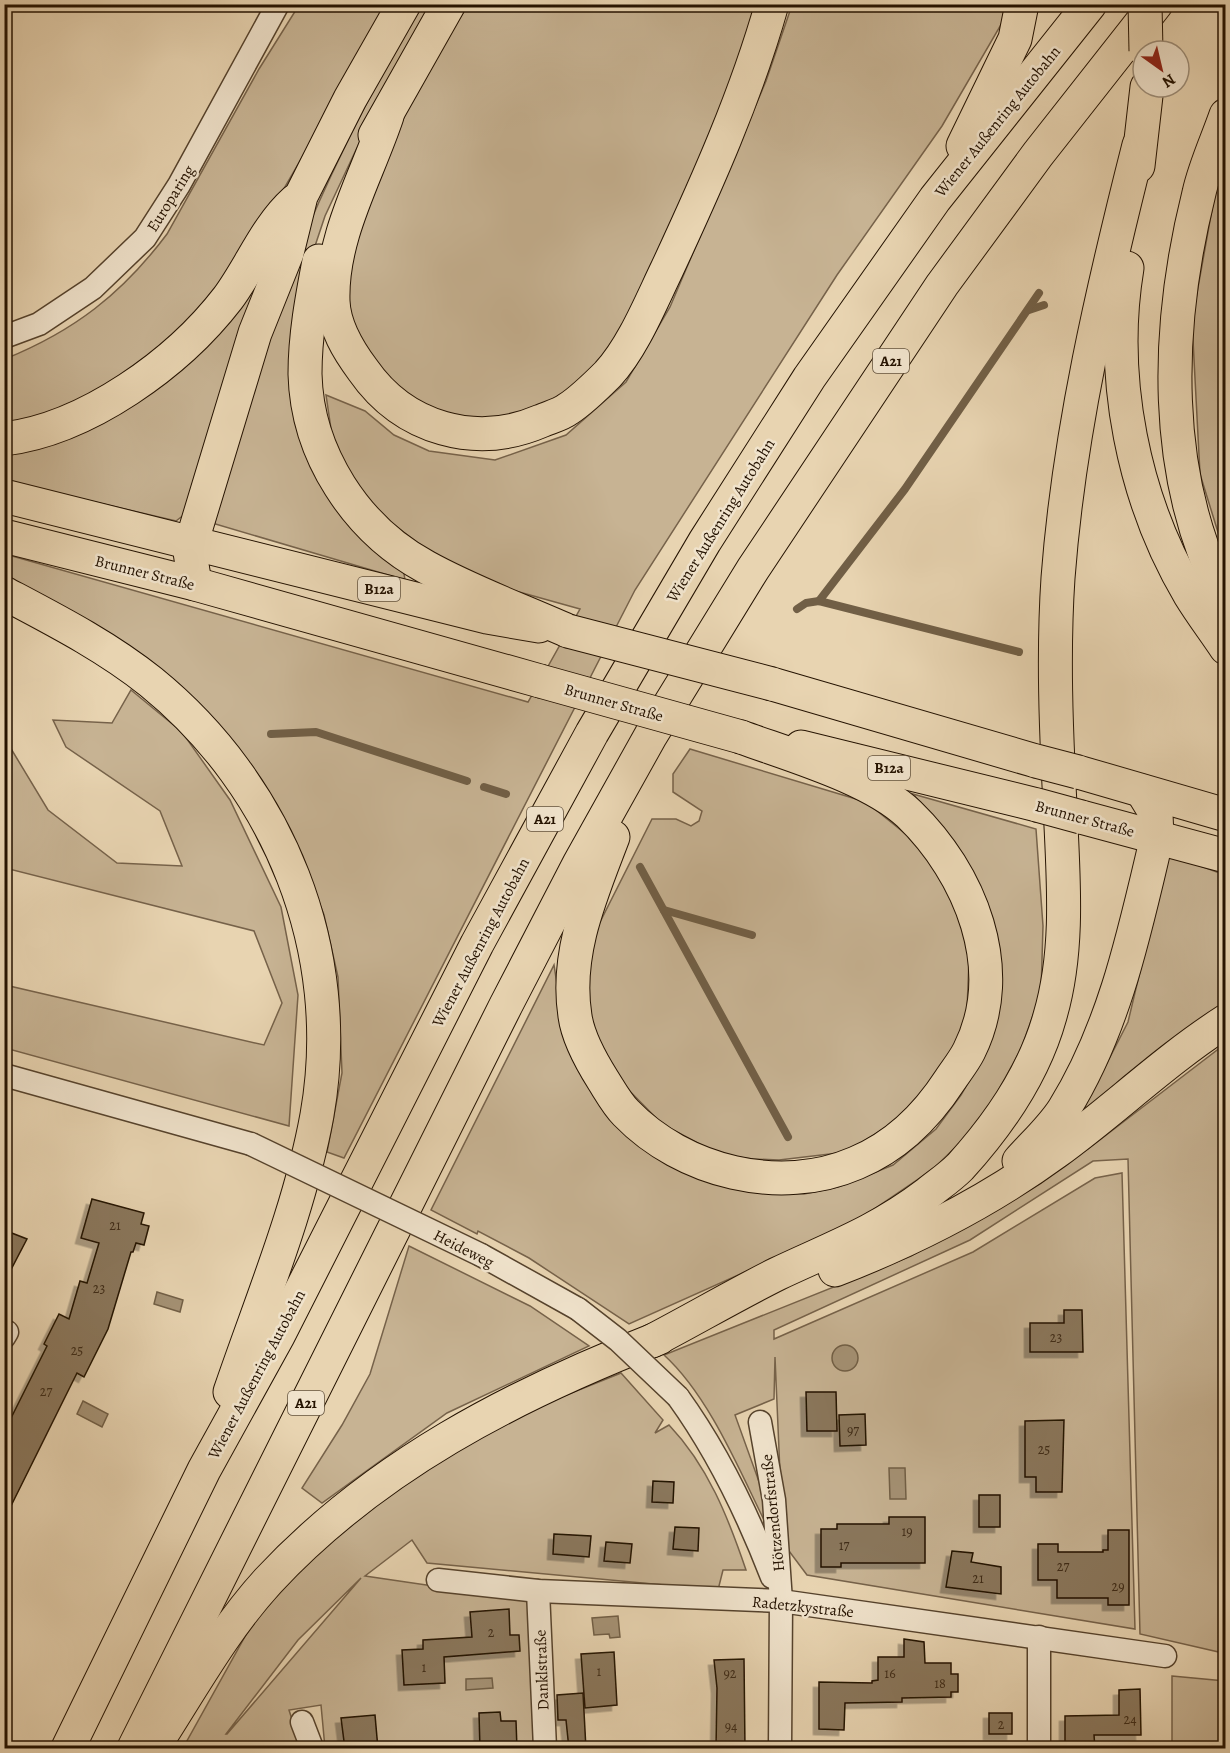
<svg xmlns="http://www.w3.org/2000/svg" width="1230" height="1753" viewBox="0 0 1230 1753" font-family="Alegreya,serif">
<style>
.green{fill:#c7b393;stroke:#76624a;stroke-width:1.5;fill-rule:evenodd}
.water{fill:#a59275;stroke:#715f46;stroke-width:1.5}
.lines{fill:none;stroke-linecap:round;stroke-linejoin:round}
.stream{stroke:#715f46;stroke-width:8}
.building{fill:#8a775c;stroke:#241200;stroke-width:1.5;filter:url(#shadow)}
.minor-casing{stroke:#55422c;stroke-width:25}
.primary-casing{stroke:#241200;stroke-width:35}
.motorway-casing{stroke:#241200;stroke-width:35}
.minor{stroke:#f0e3cc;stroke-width:22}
.primary{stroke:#e8d4b1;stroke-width:33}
.motorway{stroke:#e8d4b1;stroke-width:33}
.minor-bridge-casing{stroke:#55422c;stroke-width:25;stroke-linecap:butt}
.primary-bridge-casing{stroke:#241200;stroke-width:35;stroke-linecap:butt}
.motorway-bridge-casing{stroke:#241200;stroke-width:35;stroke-linecap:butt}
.minor-bridge{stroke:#f0e3cc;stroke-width:22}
.primary-bridge{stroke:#e8d4b1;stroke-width:33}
.motorway-bridge{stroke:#e8d4b1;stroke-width:33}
.labels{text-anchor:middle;stroke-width:5;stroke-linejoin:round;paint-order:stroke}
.number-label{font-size:14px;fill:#3e2b17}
.shield{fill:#f0e3cc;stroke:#61513d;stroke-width:1.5}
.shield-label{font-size:15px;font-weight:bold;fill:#241200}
.street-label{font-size:16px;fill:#241200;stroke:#f0e3cc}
</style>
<defs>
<filter id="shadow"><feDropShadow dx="-5.5" dy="5.5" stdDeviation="0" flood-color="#0004"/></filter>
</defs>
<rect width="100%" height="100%" fill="#e8d4b1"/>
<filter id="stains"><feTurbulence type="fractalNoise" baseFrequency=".00333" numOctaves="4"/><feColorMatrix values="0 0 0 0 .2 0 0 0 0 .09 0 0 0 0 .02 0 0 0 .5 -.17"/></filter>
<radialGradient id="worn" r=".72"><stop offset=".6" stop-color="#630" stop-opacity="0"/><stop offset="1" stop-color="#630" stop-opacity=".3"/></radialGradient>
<g class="green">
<path d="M299,5H385L328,113L264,223L225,281L164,350L83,402L5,428V359C74,331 122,294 167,234L259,69Z"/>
<path d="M419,5H433L370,120L325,216L311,258L294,383L403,568L405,580L212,523C235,447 254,367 282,292C319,192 368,98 419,5Z"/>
<path d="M468,5H758C728,88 698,171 661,251C635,306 610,361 562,400C531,426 477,425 440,415C414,408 389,389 373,367C367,359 358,350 354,341C314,253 420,79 468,5Z"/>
<path d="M792,5H1009L1002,23L942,126L837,275L635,590L344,1158L327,1152L342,1073L338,977L324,915L293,836L266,795L5,586V554L528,702L580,609L512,590L435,556L372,508L334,449L326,395L365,411L394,435L429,451L495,460L566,435L626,382L670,307L766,81Z"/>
<path d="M1225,151V256L1219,376L1226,410L1225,555L1200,474L1192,321L1220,165Z"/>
<path d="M250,283L257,286L185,514L176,521L5,481V449L75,430Z"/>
<path d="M131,690L182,732L230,800L281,907L298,995L289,1126L5,1048V985L264,1045L282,1003L254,931L5,868L4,737L48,810L117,863L182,866L160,811L66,747L53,720L112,723Z"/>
<path d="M690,749L866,802L923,848L964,908L969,960L967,1010L956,1056L915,1109L847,1152L779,1160L753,1159L720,1155L662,1124L612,1073L587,1012L589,944L652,819H676L691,826L699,821L702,811L673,792V774Z"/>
<path d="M913,794L1036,829L1043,926L1041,993L1021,1049L992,1102L964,1139L933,1169L852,1224L629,1324L529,1258L478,1231L477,1234L431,1210L554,965L566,1043L602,1106L755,1190L804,1194L838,1187L893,1165L936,1129L961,1095L985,1053L948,834Z"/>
<path d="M1168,854L1225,875V1006L1088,1110L1085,1106L1128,1022Z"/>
<path d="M1225,1044L1226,1102L1223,1104V1653L1140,1634L1128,1159L1093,1161L970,1240L774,1330V1339L973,1252L1095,1178L1122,1173L1135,1629L807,1575L783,1543L775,1357L774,1399L735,1415L767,1504L764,1520C738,1467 708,1395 664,1355L911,1256L1088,1149Z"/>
<path d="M409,1246L530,1306L589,1346L447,1413L322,1503L302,1488L342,1425L370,1374Z"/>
<path d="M621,1373L663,1420L655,1433L669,1425C708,1466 728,1517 746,1570H723L718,1590L427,1563L412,1540L365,1576L529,1600L534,1748H325L321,1705L289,1710L301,1748H183L252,1624L322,1546L433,1462L534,1408ZM361,1578L227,1734H226L298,1640Z"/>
<path d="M1172,1676L1225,1681V1748H1172Z"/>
</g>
<g class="water">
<path d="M157,1292L183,1300L180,1312L154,1304Z"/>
<circle cx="845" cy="1358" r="13"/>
<path d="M83,1401L108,1414L102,1427L77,1414Z"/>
<path d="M889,1468H905L906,1499H890Z"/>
<path d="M618,1616L620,1637L610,1638L609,1634L594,1635L592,1618Z"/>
<path d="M492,1678L493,1688L466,1690V1679Z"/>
</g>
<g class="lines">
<g class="stream">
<path d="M1029,310L1044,305"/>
<path d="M819,601L905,489L1039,293"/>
<path d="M797,609L806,603L819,601L1019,652"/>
<path d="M271,734L316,732L467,781"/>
<path d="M484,787L506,794"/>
<path d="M640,867L788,1137"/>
<path d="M664,910L752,935"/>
</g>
</g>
<g class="building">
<path d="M92,1199L144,1213L141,1224L149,1226L144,1245L136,1243L133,1252H131L108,1329L84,1377L77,1373L4,1520V1415L11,1418L47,1346L44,1344L59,1314L69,1319L80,1281L87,1283L99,1243L81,1238Z"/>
<path d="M4,1230L27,1239L4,1283Z"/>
<path d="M1064,1310H1082L1083,1352H1030V1323H1064Z"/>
<path d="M806,1392H836L837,1431H807Z"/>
<path d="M865,1414L866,1445L840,1446L839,1415Z"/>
<path d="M1064,1420L1062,1492H1036V1477H1025V1421Z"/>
<path d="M653,1481L674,1482L673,1503L652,1502Z"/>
<rect x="979" y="1495" width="21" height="32"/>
<path d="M889,1517H925V1563H841V1567H821V1529H837V1524H889Z"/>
<path d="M675,1527L699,1528L698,1551L673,1549Z"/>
<path d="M1108,1530H1129V1605H1108V1598H1057V1580H1038V1544H1058V1552H1103V1550H1108Z"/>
<path d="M554,1534L591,1536L589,1557L553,1554Z"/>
<path d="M606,1542L632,1544L630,1563L604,1561Z"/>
<path d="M952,1551L973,1553L971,1562L1001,1567V1594L946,1587Z"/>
<path d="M509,1609L510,1635H519L520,1651L444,1657L445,1683L404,1685L402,1650L423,1649V1640L472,1637L470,1612Z"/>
<path d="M904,1639L924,1642L925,1663H951V1674H958V1692H951V1697L902,1698V1702L845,1703L844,1730L819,1729V1682L872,1683V1681L878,1680V1657H904Z"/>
<path d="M614,1652L617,1705L585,1708L581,1654Z"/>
<path d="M744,1659L745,1748H716L717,1688L714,1660Z"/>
<path d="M1140,1689L1141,1735H1094L1095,1749H1065V1716L1119,1715V1690Z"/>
<path d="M583,1693L586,1749H569L566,1720H558L557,1695Z"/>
<path d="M500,1712L501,1721H516L517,1749H480L479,1713Z"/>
<rect x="989" y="1713" width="23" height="21"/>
<path d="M375,1715L378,1749H345L341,1718Z"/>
</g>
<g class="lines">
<defs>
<g id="minor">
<path d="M4,337L39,324L93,288L145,238L179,185L278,4"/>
<path d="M4,1075L251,1144"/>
<path d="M481,1255L578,1309"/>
<path d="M4,1331L7,1332L4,1337"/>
<path d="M678,1397C717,1451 748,1515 772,1577"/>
<path d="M760,1422L774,1500L781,1601L780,1748"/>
<path d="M438,1580L538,1591L781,1601L1165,1656"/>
<path d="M538,1591L545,1748"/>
<path d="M302,1722L312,1748"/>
<path d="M1039,1748V1637"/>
</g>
<g id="primary">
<path d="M4,496L487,617L539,626"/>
<path d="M4,536L195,584L540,681"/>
<path d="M772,684L1036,761"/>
<path d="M801,747L1037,805"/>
<path d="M1078,772L1226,815"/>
<path d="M1081,817L1226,856"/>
</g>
<g id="motorway">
<path d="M1226,115C1217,141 1205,166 1199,193C1166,325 1160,477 1226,601"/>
<path d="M387,116C367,176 331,236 333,301C334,327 348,350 363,370C404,429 476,449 541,421C550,417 560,415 568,409C582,400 596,386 608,374C633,347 651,302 667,269C707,183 746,96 772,4"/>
<path d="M375,135L449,4"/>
<path d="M963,146L1015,39L1022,4"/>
<path d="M1138,166L1147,87"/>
<path d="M319,261C312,298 305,335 305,374C307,454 356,529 426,567C471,592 521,610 568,631"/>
<path d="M1127,268C1109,377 1133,499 1190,595C1201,613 1214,630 1226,648"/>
<path d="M4,439C87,429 178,363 228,298C251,267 266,227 295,201"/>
<path d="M195,584L190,552L192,541L255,333L287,253L301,196L350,99L404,4"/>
<path d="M4,593C55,620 106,646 151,682C279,786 346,951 317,1115C300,1209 261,1301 230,1392"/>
<path d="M613,837C591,895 565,953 575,1016C578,1038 591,1061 603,1080C610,1091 617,1104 626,1113C683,1172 780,1196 856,1163C897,1146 926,1117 950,1080C956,1071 964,1061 969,1051C1010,969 970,873 909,814C871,778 790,755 741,737"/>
<path d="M1019,1161C1034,1144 1052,1128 1064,1109C1115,1027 1135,930 1157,837L1156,814L1142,791"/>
<path d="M835,1270C912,1240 989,1201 1056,1152C1114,1110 1165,1060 1226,1021"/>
<path d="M652,1341C694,1319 735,1295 777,1274C832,1248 877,1232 927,1194C938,1185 950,1177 960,1167C1000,1123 1034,1074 1050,1016C1070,948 1063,875 1060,805C1056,729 1053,653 1058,578C1069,432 1103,287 1139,145"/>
<path d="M162,1734C195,1682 226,1627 268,1581C375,1466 513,1395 659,1338"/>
<path d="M68,1748L204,1470L278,1336L477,944L592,733L705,541L809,378L935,199L1090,4"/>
<path d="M134,1748L506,1005L579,864L651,735L753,569L942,285L1038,154L1156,4"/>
</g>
</defs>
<use href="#minor" class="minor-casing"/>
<use href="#primary" class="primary-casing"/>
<use href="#motorway" class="motorway-casing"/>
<use href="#minor" class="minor"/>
<use href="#primary" class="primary"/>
<use href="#motorway" class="motorway"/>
<defs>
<g id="minor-bridge">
<path d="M251,1144L481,1255"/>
<path d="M578,1309L618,1340L678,1397"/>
</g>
<g id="primary-bridge">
<path d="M568,631L772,684"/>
<path d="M540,681L741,737"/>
<path d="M1036,761L1078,772"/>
<path d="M1037,805L1081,817"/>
</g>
<path id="motorway-bridge" d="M1145,4L1146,51"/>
</defs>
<use href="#minor-bridge" class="minor-bridge-casing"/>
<use href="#primary-bridge" class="primary-bridge-casing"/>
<use href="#motorway-bridge" class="motorway-bridge-casing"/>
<use href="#minor-bridge" class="minor-bridge"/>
<use href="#primary-bridge" class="primary-bridge"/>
<use href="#motorway-bridge" class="motorway-bridge"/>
</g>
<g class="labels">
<g class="number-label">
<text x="115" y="1230">21</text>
<text x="99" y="1293">23</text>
<text x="1056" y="1342">23</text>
<text x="77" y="1355">25</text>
<text x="46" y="1396">27</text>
<text x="853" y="1435">97</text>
<text x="1044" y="1454">25</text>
<text x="907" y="1536">19</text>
<text x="844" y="1550">17</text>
<text x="1063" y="1571">27</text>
<text x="978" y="1583">21</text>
<text x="1118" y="1591">29</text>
<text x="491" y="1637">2</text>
<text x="424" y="1672">1</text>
<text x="599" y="1676">1</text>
<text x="730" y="1678">92</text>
<text x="890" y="1678">16</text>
<text x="940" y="1688">18</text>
<text x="1130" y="1724">24</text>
<text x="1001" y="1729">2</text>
<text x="731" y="1731">94</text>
</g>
<g class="shield">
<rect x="873" y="349" width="36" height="24" rx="4.5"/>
<rect x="358" y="577" width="42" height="24" rx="4.5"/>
<rect x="868" y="756" width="42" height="24" rx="4.5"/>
<rect x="527" y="807" width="36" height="24" rx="4.5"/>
<rect x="288" y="1391" width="36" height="24" rx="4.5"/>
</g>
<g class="shield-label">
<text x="891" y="366">A21</text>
<text x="379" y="594">B12a</text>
<text x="889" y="773">B12a</text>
<text x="545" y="824">A21</text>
<text x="306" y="1408">A21</text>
</g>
<g class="street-label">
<text transform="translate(997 121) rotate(-51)" y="6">Wiener Außenring Autobahn</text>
<text transform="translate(170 198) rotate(-58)" y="6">Europaring</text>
<text transform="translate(720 520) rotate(-58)" y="6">Wiener Außenring Autobahn</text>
<text transform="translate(145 572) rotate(14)" y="6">Brunner Straße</text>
<text transform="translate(614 702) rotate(16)" y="6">Brunner Straße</text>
<text transform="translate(1085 818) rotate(15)" y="6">Brunner Straße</text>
<text transform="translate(480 942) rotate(-62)" y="6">Wiener Außenring Autobahn</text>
<text transform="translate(464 1248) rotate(27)" y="6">Heideweg</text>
<text transform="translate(256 1374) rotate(-62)" y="6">Wiener Außenring Autobahn</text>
<text transform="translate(772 1513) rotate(-96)" y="6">Hötzendorfstraße</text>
<text transform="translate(803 1606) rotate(6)" y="6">Radetzkystraße</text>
<text transform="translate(541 1670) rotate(-92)" y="6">Danklstraße</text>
</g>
</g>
<rect width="1230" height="1753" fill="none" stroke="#e8d4b1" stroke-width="24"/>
<rect x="6" y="6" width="1218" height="1741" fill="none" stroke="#241200" stroke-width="3"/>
<rect x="12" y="12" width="1206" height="1729" fill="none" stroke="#241200" stroke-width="1.5"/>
<g transform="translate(1161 69) rotate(146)"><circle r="28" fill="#f0e3cc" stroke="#9e8f7a" stroke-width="1.5"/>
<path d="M0-4.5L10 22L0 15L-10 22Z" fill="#8f2418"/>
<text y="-9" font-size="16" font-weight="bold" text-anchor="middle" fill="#241200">N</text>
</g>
<rect width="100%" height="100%" filter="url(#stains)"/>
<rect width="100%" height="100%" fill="url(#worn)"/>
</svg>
